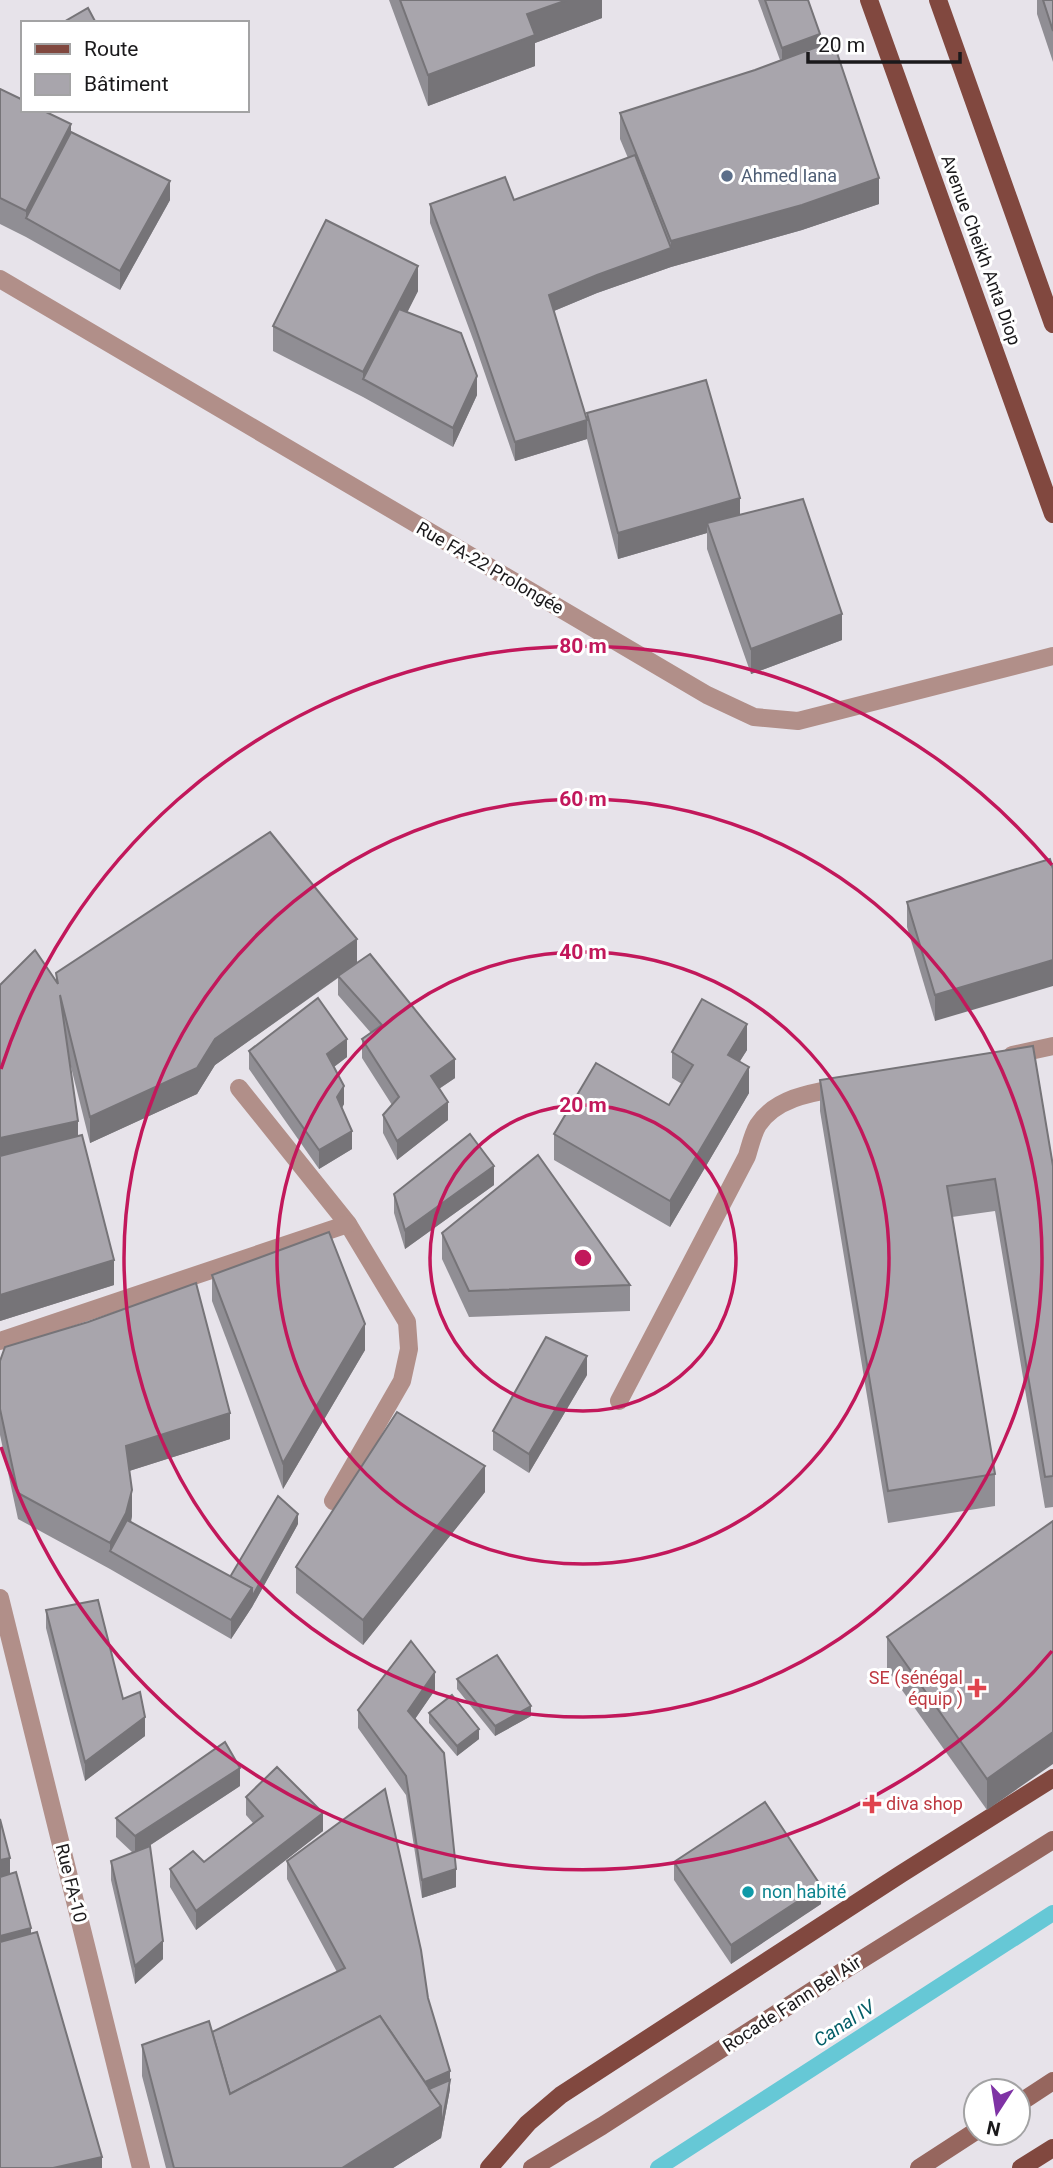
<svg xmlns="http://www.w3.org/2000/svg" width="1053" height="2168" viewBox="0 0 1053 2168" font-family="Roboto,sans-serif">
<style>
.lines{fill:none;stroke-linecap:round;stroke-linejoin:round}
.stream{stroke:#66c8d6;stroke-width:16}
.service{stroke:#b18f89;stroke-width:18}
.minor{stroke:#b18f89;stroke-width:18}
.secondary{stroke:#96665e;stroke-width:18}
.primary{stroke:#81483f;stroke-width:18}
.wall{fill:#908e94}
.shaded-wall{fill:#767478}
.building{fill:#a8a5ac;stroke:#767478;stroke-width:2}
.ring{fill:none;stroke:#c2185b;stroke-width:3.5}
.service-dot{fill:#5c6f8a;stroke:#fff;stroke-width:2.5}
.health-dot{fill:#e0444e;stroke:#fff;stroke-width:2.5}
.culture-dot{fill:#0f9aa8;stroke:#fff;stroke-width:2.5}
.labels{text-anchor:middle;stroke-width:6;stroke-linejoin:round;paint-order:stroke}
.service-label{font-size:18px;fill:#4e5e75;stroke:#fff;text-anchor:start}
.street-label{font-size:18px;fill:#1a191b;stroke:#fff}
.health-label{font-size:18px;fill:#be3a42;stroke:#fff;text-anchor:end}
.culture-label{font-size:18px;fill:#0d838f;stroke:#fff;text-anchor:start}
.water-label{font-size:19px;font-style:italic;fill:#025d67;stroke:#fff}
.centre{fill:#c2185b;stroke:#fff;stroke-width:3.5}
.ring-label{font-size:21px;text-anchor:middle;font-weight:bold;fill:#c2185b;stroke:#fff;stroke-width:6;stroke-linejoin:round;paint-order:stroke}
</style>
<rect width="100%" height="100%" fill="#e7e3ea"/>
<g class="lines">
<path class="stream" d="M658,2168L1053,1913"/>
<g class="service">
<path d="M1012,1055L1053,1046"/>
<path d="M619,1401L747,1156C750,1146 753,1133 758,1125C776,1097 815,1092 843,1087"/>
</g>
<g class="minor">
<path d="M0,279L707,695L754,717L798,721L1053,656"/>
<path d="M239,1088L348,1224L407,1322L409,1349L402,1381L333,1501"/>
<path d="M0,1341L348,1224"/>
<path d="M0,1598L141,2168"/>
</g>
<g class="secondary">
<path d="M1018,2104L1053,2081"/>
<path d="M532,2168L602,2126L824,1983L1053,1840"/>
<path d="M919,2168L976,2131"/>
</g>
<g class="primary">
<path d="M869,0L1053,514"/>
<path d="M938,0L1053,324"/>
<path d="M489,2168L528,2123L561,2095L901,1874L1053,1778"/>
<path d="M1021,2168L1053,2148"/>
</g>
</g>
<g class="wall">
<path d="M389,0H602V18L535,43V66L428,106Z"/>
<path d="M758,0H808L820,45L879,204L802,230L671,267L597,293L554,311L587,439L515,461L474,342L430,223V204L514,200L628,158L620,139V113L755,70L780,60Z"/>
<path d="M1037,0H1053V62L1037,14Z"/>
<path d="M0,89L71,132L170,200L120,290L26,237L0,224Z"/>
<path d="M418,291L407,313L477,395L453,447L363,397L273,351V326Z"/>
<path d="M587,413L740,515L842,640L751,674L707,549V533L618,559L587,439Z"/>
<path d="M1050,859L935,1021L907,927V902Z"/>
<path d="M357,963L455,1078L439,1089L448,1120L397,1160L383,1133V1115L392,1105L362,1058V1039L371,1033L338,995V978L215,1065L197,1094L90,1143L68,1055L78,1136L114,1285L0,1321L56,981V973Z"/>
<path d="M747,1050L740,1061L749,1093L670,1227L554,1160V1134L669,1105L682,1084L672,1078V1052Z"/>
<path d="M249,1051L347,1057L334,1067L344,1104L342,1108L352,1149L319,1169L249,1069Z"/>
<path d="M820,1080L1053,1166V1507L1045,1508L995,1211L952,1217L995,1474V1506L888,1523L820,1111Z"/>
<path d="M494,1185L405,1249L394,1213V1194Z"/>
<path d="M442,1233L630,1285V1311L469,1317L442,1259Z"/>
<path d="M212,1275L365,1350L283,1489L212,1301Z"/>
<path d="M0,1361L230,1439L129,1471L132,1516L131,1523L230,1577L298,1524L252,1607L231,1639L110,1569L18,1519L0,1435Z"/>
<path d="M587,1375L529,1473L493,1450V1431Z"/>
<path d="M485,1492L363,1645L296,1593V1567Z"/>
<path d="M1053,1521L987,1810L887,1669V1637Z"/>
<path d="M46,1610L123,1699L145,1736L85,1781L46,1628Z"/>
<path d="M457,1679L531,1716L495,1736L457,1689Z"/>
<path d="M435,1690L415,1719L456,1887L422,1898L406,1795L358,1728V1710Z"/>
<path d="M429,1713L479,1739L457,1756L429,1723Z"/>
<path d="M240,1786L146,1848L163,1959L135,1984L111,1880V1861L133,1853L116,1837V1818Z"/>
<path d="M246,1797L323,1831L196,1930L170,1887V1869L204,1862L253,1823L246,1815Z"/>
<path d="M287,1861L428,1998L450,2089L441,2138L393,2168H166L142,2076V2045L212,2032L337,1972L287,1879Z"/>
<path d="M674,1862L821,1904L731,1964L674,1880Z"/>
</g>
<g class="shaded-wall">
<path d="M567,0H602V18L535,43V66L428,106V75L527,14Z"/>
<path d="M820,34V53L782,66V48Z"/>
<path d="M71,124V150L26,218V211Z"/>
<path d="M879,178V204L802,230L671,267L597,293L549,313V295L597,275L671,248V241Z"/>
<path d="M170,181V200L120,290V271Z"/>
<path d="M418,266V291L371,383L363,379V372Z"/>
<path d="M477,376V395L453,447V428Z"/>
<path d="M587,420V439L515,461V442Z"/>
<path d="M740,498V523H707V533L618,559V533Z"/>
<path d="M842,614V640L751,674V649Z"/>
<path d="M357,939V964L215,1065L197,1094L90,1143V1117L215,1039Z"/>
<path d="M1053,960V986L935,1021V995Z"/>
<path d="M747,1024V1050L728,1080V1055Z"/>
<path d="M347,1039V1057L327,1072V1054Z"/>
<path d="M455,1059V1078L431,1094V1076Z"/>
<path d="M749,1067V1093L670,1227V1201Z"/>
<path d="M344,1086V1104L337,1116V1097Z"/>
<path d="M448,1102V1120L397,1160V1141Z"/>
<path d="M78,1121V1147L0,1164V1138Z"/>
<path d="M352,1131V1149L319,1169V1150Z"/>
<path d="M494,1166V1185L405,1249V1230Z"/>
<path d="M114,1260V1285L0,1321V1295Z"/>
<path d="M365,1324V1350L283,1489V1463Z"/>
<path d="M587,1356V1375L529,1473V1454Z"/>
<path d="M230,1413V1439L126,1472V1446Z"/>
<path d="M485,1466V1492L363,1645V1620Z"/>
<path d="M132,1490V1516L126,1539L110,1551V1543Z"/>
<path d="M298,1514V1524L252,1607L231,1639V1620Z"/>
<path d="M435,1672V1690L408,1729V1711Z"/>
<path d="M531,1706V1716L495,1736V1726Z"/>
<path d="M145,1717V1736L85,1781V1762Z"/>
<path d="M479,1729V1739L457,1756V1746Z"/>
<path d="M1053,1732V1764L987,1810V1779Z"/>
<path d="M240,1768V1786L135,1855V1836Z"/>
<path d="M323,1813V1831L196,1930V1911Z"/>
<path d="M10,1858V1884L0,1886V1860Z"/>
<path d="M456,1869V1887L422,1898V1880Z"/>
<path d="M821,1886V1904L731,1964V1945Z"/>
<path d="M31,1928V1947L0,1955V1936Z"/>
<path d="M163,1941V1959L135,1984V1966Z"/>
<path d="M450,2071V2089L441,2138L393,2168H342L448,2090L416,2094V2085Z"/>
<path d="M102,2157V2168H53Z"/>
</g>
<g class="building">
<path d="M400,0H567L527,14L535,35L428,75Z"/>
<path d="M765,0H808L820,34L782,48Z"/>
<path d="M1043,0H1053V31Z"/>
<path d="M88,8L96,23H62Z"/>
<path d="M833,41L879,178L802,205L671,241L620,113L755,70Z"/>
<path d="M0,89L23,100V110H42L71,124L26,211L0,198Z"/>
<path d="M71,132L170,181L120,271L26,218Z"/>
<path d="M635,155L671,248L597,275L549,295L587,420L515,442L474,323L430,204L505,177L514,200Z"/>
<path d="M326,220L418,266L363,372L273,326Z"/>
<path d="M399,309L461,333L477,376L453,428L363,379Z"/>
<path d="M706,380L740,498L618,533L587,413Z"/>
<path d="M803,499L842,614L751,649L707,523Z"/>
<path d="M270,832L357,939L215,1039L197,1068L90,1117L60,995L78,1121L0,1138V985L35,950L58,984L56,973Z"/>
<path d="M1050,859L1053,869V960L935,995L907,902Z"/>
<path d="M370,954L455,1059L431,1076L448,1102L397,1141L383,1115L399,1097L362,1039L382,1025L338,976Z"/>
<path d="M318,998L347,1039L327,1054L344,1086L337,1097L352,1131L319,1150L249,1051Z"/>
<path d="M702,999L747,1024L728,1055L749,1067L670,1201L554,1134L596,1063L669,1105L693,1065L672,1052Z"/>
<path d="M1033,1046L1053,1166V1476L1045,1477L995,1179L947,1186L995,1474L888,1491L820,1080Z"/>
<path d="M470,1134L494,1166L405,1230L394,1194Z"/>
<path d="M82,1135L114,1260L0,1295V1156Z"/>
<path d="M538,1155L630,1285L469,1291L442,1233Z"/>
<path d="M329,1232L365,1324L283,1463L212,1275Z"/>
<path d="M196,1283L230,1413L126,1446L132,1490L126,1513L110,1543L18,1493L0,1409V1361L5,1347L88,1322Z"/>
<path d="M546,1337L587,1356L529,1454L493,1431Z"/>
<path d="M397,1412L485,1466L363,1620L296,1567Z"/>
<path d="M278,1496L298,1514L252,1597V1588L230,1577Z"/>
<path d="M127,1520L252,1588L231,1620L110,1551Z"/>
<path d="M1053,1521V1732L987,1779L887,1637Z"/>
<path d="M98,1600L123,1699L140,1692L145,1717L85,1762L46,1610Z"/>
<path d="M411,1641L435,1672L408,1711L444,1753L456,1869L422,1880L406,1776L358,1710Z"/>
<path d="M497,1655L531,1706L495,1726L457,1679Z"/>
<path d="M452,1695L479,1729L457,1746L429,1713Z"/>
<path d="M225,1742L240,1768L135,1836L116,1818Z"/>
<path d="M277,1767L323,1813L196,1911L170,1869L193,1851L204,1862L263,1816L246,1797Z"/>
<path d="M385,1789L421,1950L428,1998L450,2071L425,2082L380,2016L230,2094L212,2032L345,1968L287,1861Z"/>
<path d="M765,1802L821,1886L731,1945L674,1862Z"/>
<path d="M0,1819L10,1858L0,1860Z"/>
<path d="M150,1846L163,1941L135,1966L111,1861Z"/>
<path d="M16,1872L31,1928L0,1936V1877Z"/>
<path d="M37,1932L102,2157L53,2168H0V1942Z"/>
<path d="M380,2016L441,2106L342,2168H174L142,2045L209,2021L230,2094Z"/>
<path d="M450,2080L441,2128V2106L429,2089Z"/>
</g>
<g class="ring">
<circle cx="583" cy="1258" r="153"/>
<circle cx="583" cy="1258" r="306"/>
<circle cx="583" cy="1258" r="459"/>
<path d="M1052 1651A612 612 0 0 1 1 1447M1 1069A612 612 0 0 1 1052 865"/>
</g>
<circle class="service-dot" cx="727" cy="176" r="7"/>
<g class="health-dot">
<path d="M973.5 1677.5h7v7h7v7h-7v7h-7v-7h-7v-7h7z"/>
<path d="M868.5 1793.5h7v7h7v7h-7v7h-7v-7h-7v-7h7z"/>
</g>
<circle class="culture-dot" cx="748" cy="1892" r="7"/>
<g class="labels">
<g class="service-label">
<text x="741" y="182">Ahmed Iana</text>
</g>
<g class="street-label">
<text transform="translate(981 250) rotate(70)" y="6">Avenue Cheikh Anta Diop</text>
<text transform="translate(490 568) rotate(30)" y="6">Rue FA-22 Prolongée</text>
<text transform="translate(71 1883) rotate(76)" y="6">Rue FA-10</text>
<text transform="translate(792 2004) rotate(-33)" y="6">Rocade Fann Bel Air</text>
</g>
<g class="health-label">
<text x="963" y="1684">SE (sénégal<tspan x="963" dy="21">équip )</tspan></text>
<text x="886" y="1810" text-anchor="start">diva shop</text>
</g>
<g class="culture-label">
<text x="762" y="1898">non habité</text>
</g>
<g class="water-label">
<text transform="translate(844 2023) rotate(-33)" y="7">Canal IV</text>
</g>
</g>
<circle cx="583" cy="1258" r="10" class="centre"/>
<g class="ring-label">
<text x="583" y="653">80 m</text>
<text x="583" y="806">60 m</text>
<text x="583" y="959">40 m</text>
<text x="583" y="1112">20 m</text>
</g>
<rect x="21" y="21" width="228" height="91" fill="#ffffff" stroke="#a3a3a4" stroke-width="2"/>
<rect x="35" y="44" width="35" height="10" fill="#81483f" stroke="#a3a3a4" stroke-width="2"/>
<text x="84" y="56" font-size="21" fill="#1a191b">Route</text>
<rect x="35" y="74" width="35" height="21" fill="#a8a5ac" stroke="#a3a3a4" stroke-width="2"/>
<text x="84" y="91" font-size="21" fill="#1a191b">Bâtiment</text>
<g transform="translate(997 2112) rotate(192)"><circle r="33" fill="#ffffff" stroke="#a3a3a4" stroke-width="2"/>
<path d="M0-5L12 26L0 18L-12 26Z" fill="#7f33a5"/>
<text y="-10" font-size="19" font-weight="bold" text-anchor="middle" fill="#1a191b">N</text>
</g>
<path d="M808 52v10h152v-10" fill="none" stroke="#1a191b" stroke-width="3.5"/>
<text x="818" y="52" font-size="21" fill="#1a191b" stroke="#ffffff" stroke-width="5" paint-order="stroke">20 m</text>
</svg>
